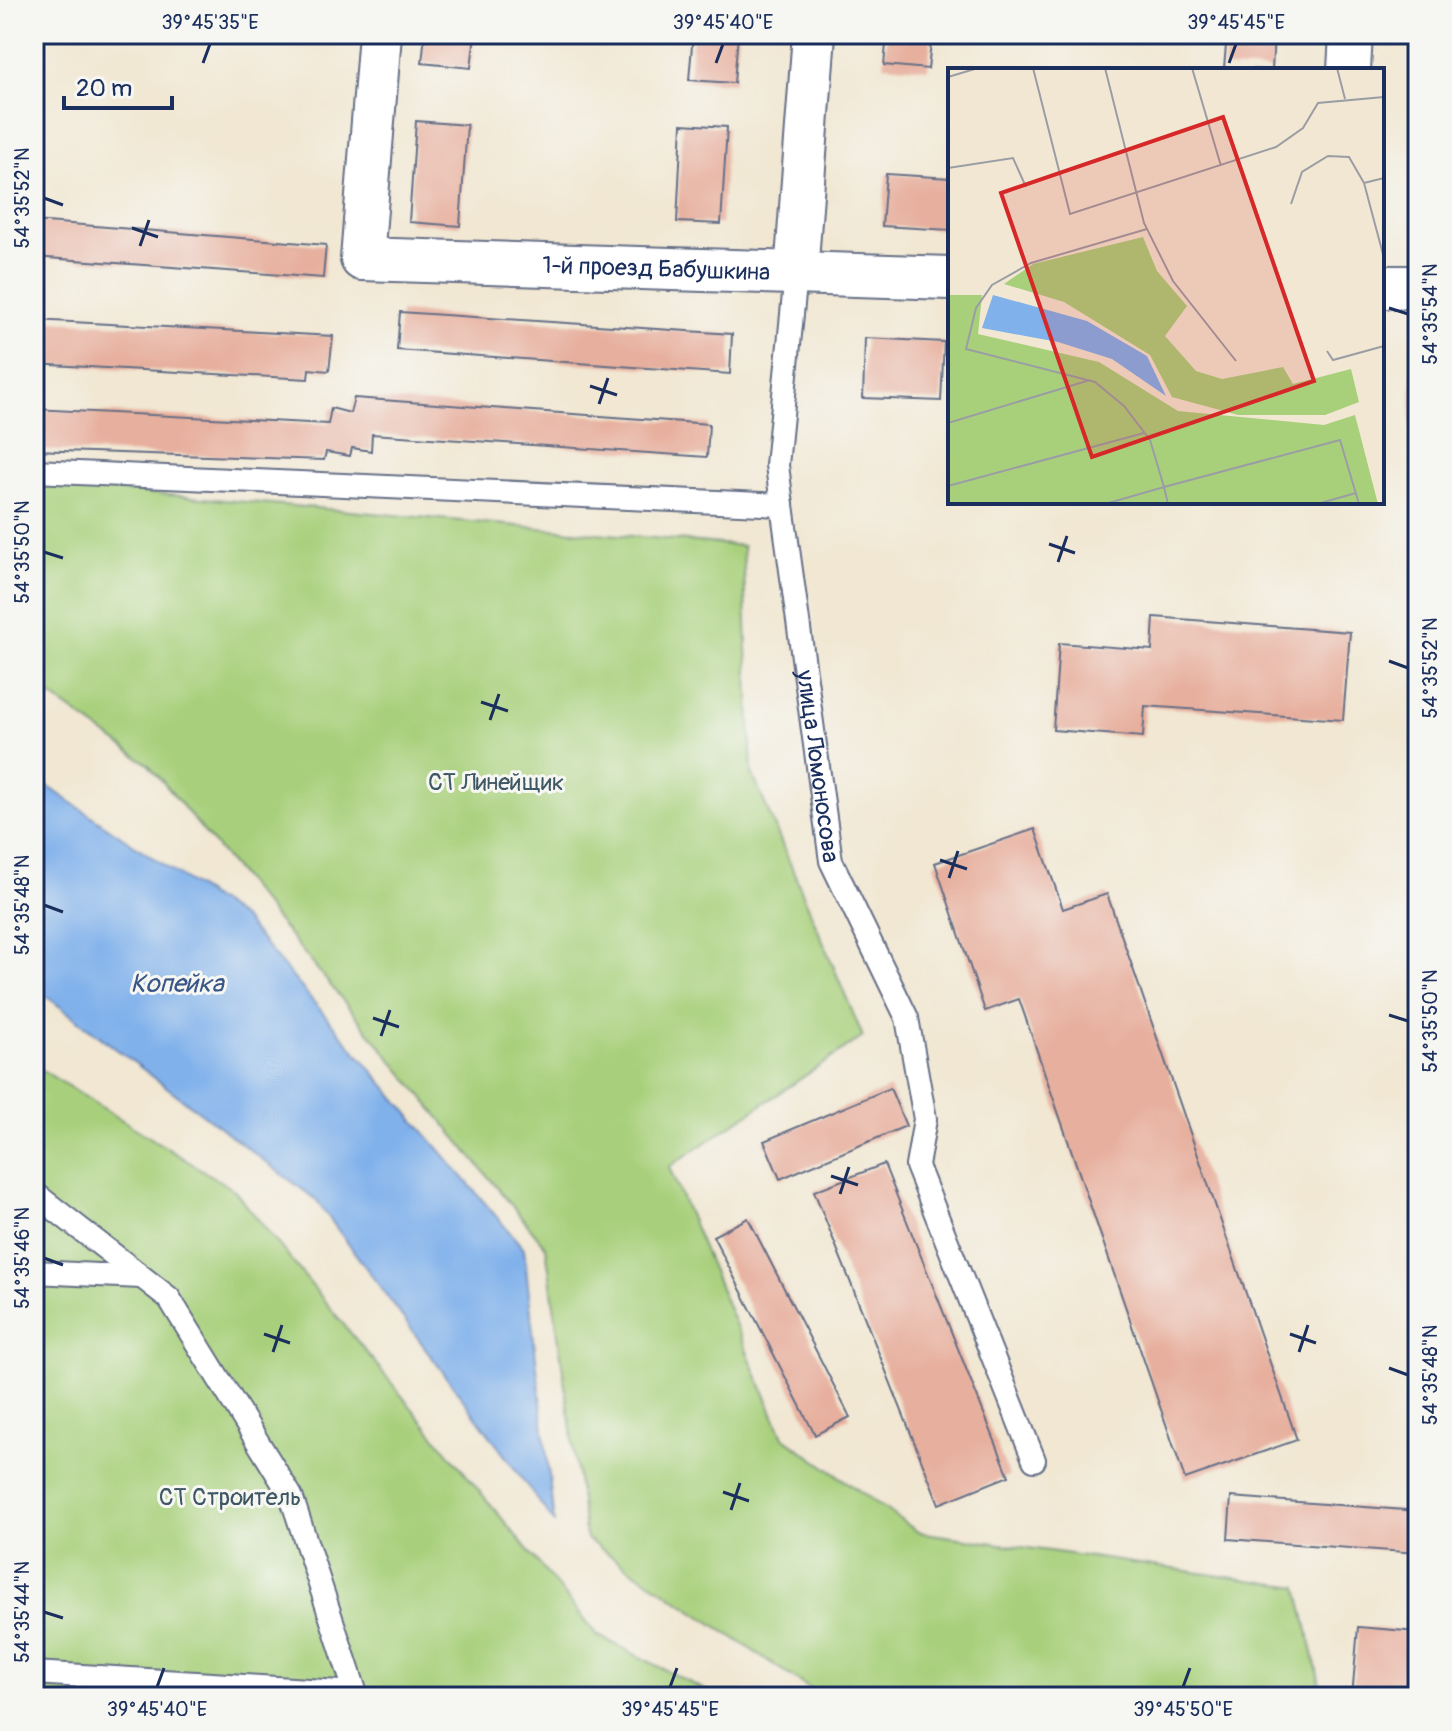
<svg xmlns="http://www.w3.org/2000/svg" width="1452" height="1731" viewBox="0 0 1452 1731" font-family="Pangolin,sans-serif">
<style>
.green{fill:#a8d07b;stroke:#62806c;stroke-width:2}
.water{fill:#80b1eb;stroke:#4e70a4;stroke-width:2}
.building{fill:#e7af9d}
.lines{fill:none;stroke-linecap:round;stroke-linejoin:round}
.service-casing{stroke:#666f87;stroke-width:26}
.minor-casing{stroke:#666f87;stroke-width:46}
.service{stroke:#fff;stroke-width:22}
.minor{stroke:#fff;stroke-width:42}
.ticks{fill:none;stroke:#1b2f5e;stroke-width:3}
.labels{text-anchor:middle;stroke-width:6;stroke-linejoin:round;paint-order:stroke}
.street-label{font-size:24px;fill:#1b2f5e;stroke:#f6f6f2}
.park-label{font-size:24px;fill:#3e5765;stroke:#f6f6f2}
.water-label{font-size:26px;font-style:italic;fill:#395688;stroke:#f6f6f2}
.inset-road{fill:none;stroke:#9b9da4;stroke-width:2}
.view{fill:#d62828;fill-opacity:0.15;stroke:#d62828;stroke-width:4}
.inset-edge{fill:none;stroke:#1b2f5e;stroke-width:4}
.neatline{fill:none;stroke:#1b2f5e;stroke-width:3}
.ticks-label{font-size:20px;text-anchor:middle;fill:#1b2f5e}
</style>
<rect width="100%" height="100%" fill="#f6f6f2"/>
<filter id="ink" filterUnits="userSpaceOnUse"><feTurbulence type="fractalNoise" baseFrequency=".0125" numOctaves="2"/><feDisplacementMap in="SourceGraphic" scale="16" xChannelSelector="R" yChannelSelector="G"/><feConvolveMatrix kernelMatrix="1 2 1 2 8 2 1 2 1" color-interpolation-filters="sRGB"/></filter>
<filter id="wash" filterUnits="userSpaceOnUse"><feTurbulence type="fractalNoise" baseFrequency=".006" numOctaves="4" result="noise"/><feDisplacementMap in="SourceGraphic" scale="32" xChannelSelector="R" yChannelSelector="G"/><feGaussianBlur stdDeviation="1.8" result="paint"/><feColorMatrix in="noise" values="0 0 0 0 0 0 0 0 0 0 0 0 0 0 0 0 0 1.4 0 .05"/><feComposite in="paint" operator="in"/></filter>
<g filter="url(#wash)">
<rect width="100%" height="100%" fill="#f1e7d2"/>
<g class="green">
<path d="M45,484L743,546L752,773L863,1037L669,1167L783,1437L918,1532L1298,1587L1323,1697H822L586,1539L546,1247L149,765L34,684V487Z"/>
<path d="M34,1065L234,1190L597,1635L718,1697H34Z"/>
</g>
<path class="water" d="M34,777L243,919L524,1249L554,1522L315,1199L34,987Z"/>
<g id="blocks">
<g class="building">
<path d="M425,34H475L471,68L422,63Z"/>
<path d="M693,34H738L734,83L689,80Z"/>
<path d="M887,34H932L928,69L884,65Z"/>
<path d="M1227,34H1274L1272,70L1224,68Z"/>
<path d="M416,121L467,125L460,226L409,222Z"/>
<path d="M682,124L727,127L721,224L677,222Z"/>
<path d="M886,174L950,178V230L882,226Z"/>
<path d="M34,221L326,245L323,278L34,257Z"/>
<path d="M400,312L732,334L730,374L397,350Z"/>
<path d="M34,320L333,336L329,371L309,369L308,379L34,364Z"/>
<path d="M865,338L944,342L941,401L863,398Z"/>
<path d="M1412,371H1418V428H1410Z"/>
<path d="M354,398L709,424L707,457L372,434L371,451L352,448L350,456L326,452L324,460L34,450V409L328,424L331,408L350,413Z"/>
<path d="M1154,617L1350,632L1343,720L1145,706L1143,737L1053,730L1059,643L1152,650Z"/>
<path d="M1035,829L1063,909L1107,894L1297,1440L1185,1479L1019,999L985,1011L935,863Z"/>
<path d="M890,1088L906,1126L780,1179L764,1141Z"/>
<path d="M884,1164L1009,1476L939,1504L814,1191Z"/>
<path d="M748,1218L850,1417L815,1435L713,1236Z"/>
<path d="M1231,1497L1418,1511V1553L1228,1539Z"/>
<path d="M1358,1627L1418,1632V1697H1352Z"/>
</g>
</g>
</g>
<g filter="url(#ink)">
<use href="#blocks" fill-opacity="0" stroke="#666f87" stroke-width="2"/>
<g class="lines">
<defs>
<g id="service">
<path id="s1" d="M796,274L777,465L782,505L831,861L907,1018L925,1119L917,1166L1034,1460"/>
<path d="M34,471L782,505"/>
<path d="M34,1193L169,1298L291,1496L357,1697"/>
<path d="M34,1272L141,1277"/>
<path d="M34,1673L356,1693"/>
</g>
<g id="minor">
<path id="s2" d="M380,34L362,259L950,278"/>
<path d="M1349,70L1351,34"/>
<path d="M796,274L814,34"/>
<path d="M1382,287H1418"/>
</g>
</defs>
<use href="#service" class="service-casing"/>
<use href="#minor" class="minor-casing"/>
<use href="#service" class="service"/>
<use href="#minor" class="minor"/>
</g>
</g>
<path class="ticks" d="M203,63L210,44M716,63L723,44M1229,63L1236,44M44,198L63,205M132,228L158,237M140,246L149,220M1389,308L1408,314M590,386L617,395M599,404L608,378M1049,544L1075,553M44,552L63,558M1058,562L1067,536M1389,661L1408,668M481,702L508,711M490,720L499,694M940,860L967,869M949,878L958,851M44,905L63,912M1389,1015L1408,1021M373,1018L399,1027M381,1036L390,1010M831,1176L858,1185M840,1194L849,1167M44,1258L63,1265M264,1334L290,1343M1290,1334L1316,1343M273,1352L282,1325M1299,1352L1308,1325M1389,1368L1408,1375M723,1492L749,1501M731,1510L740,1483M44,1612L63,1618M157,1687L164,1668M670,1687L677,1668M1183,1687L1190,1668"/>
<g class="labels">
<g class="street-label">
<text dy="8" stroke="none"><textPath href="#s2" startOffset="520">1-й проезд Бабушкина</textPath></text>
<text dy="8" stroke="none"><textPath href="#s1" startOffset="496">улица Ломоносова</textPath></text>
</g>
<g class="park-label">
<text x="496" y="790">СТ Линейщик</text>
<text x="230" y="1505">СТ Строитель</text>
</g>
<g class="water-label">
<text x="177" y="992">Копейка</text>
</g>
</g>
<g transform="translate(948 68)">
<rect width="436" height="436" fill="#f1e7d2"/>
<path d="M195,169L209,203L239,238L217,268L248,303L274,311L335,299L345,316L403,301L411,334L377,347H290L224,329L202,287L116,234L56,216L85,196ZM0,227H34L30,266L151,294L230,343L376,357L407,347L430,436H0Z" fill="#a8d07b"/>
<path d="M45,227L139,253L199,288L218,328L164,291L110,274L34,260Z" fill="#80b1eb"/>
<path class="inset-road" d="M85,0L122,146L328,79L355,60L370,35L436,29M157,0L196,155L225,213L288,293M244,0L273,98M389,0L397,31M0,9L30,0M0,100L65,90L78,119M436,110L416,115L436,190M343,136L354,104L380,88L401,89L416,115M199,161L83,195L44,217L28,240L18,281L147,314L176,338L202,372L216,419L392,372L411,436M379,283L385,292L436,278M0,355L142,312M0,418L196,365M157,436L216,419L220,436M369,436L408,425"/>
<path class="view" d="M275,49L366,313L144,389L53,125Z"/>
<rect width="436" height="436" class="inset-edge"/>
</g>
<rect width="1452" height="1731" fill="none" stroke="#f6f6f2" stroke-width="88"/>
<path d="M64 96v12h108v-12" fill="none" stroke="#1b2f5e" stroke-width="4"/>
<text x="76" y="96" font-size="24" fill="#1b2f5e" stroke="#f6f6f2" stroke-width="6" paint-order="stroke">20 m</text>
<rect x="44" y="44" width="1364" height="1643" class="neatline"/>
<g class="ticks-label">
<text x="210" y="29">39°45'35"E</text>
<text x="723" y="29">39°45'40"E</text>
<text x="1236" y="29">39°45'45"E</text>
<text transform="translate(22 198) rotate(-90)" y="7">54°35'52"N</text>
<text transform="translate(1430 314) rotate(-90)" y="7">54°35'54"N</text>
<text transform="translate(22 552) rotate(-90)" y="7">54°35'50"N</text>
<text transform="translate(1430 668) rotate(-90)" y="7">54°35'52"N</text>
<text transform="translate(22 905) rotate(-90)" y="7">54°35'48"N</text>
<text transform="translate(1430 1021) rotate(-90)" y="7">54°35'50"N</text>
<text transform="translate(22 1258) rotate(-90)" y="7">54°35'46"N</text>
<text transform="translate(1430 1375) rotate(-90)" y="7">54°35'48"N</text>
<text transform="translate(22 1612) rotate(-90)" y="7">54°35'44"N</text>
<text x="157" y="1716">39°45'40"E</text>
<text x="670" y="1716">39°45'45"E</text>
<text x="1183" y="1716">39°45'50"E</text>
</g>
</svg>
